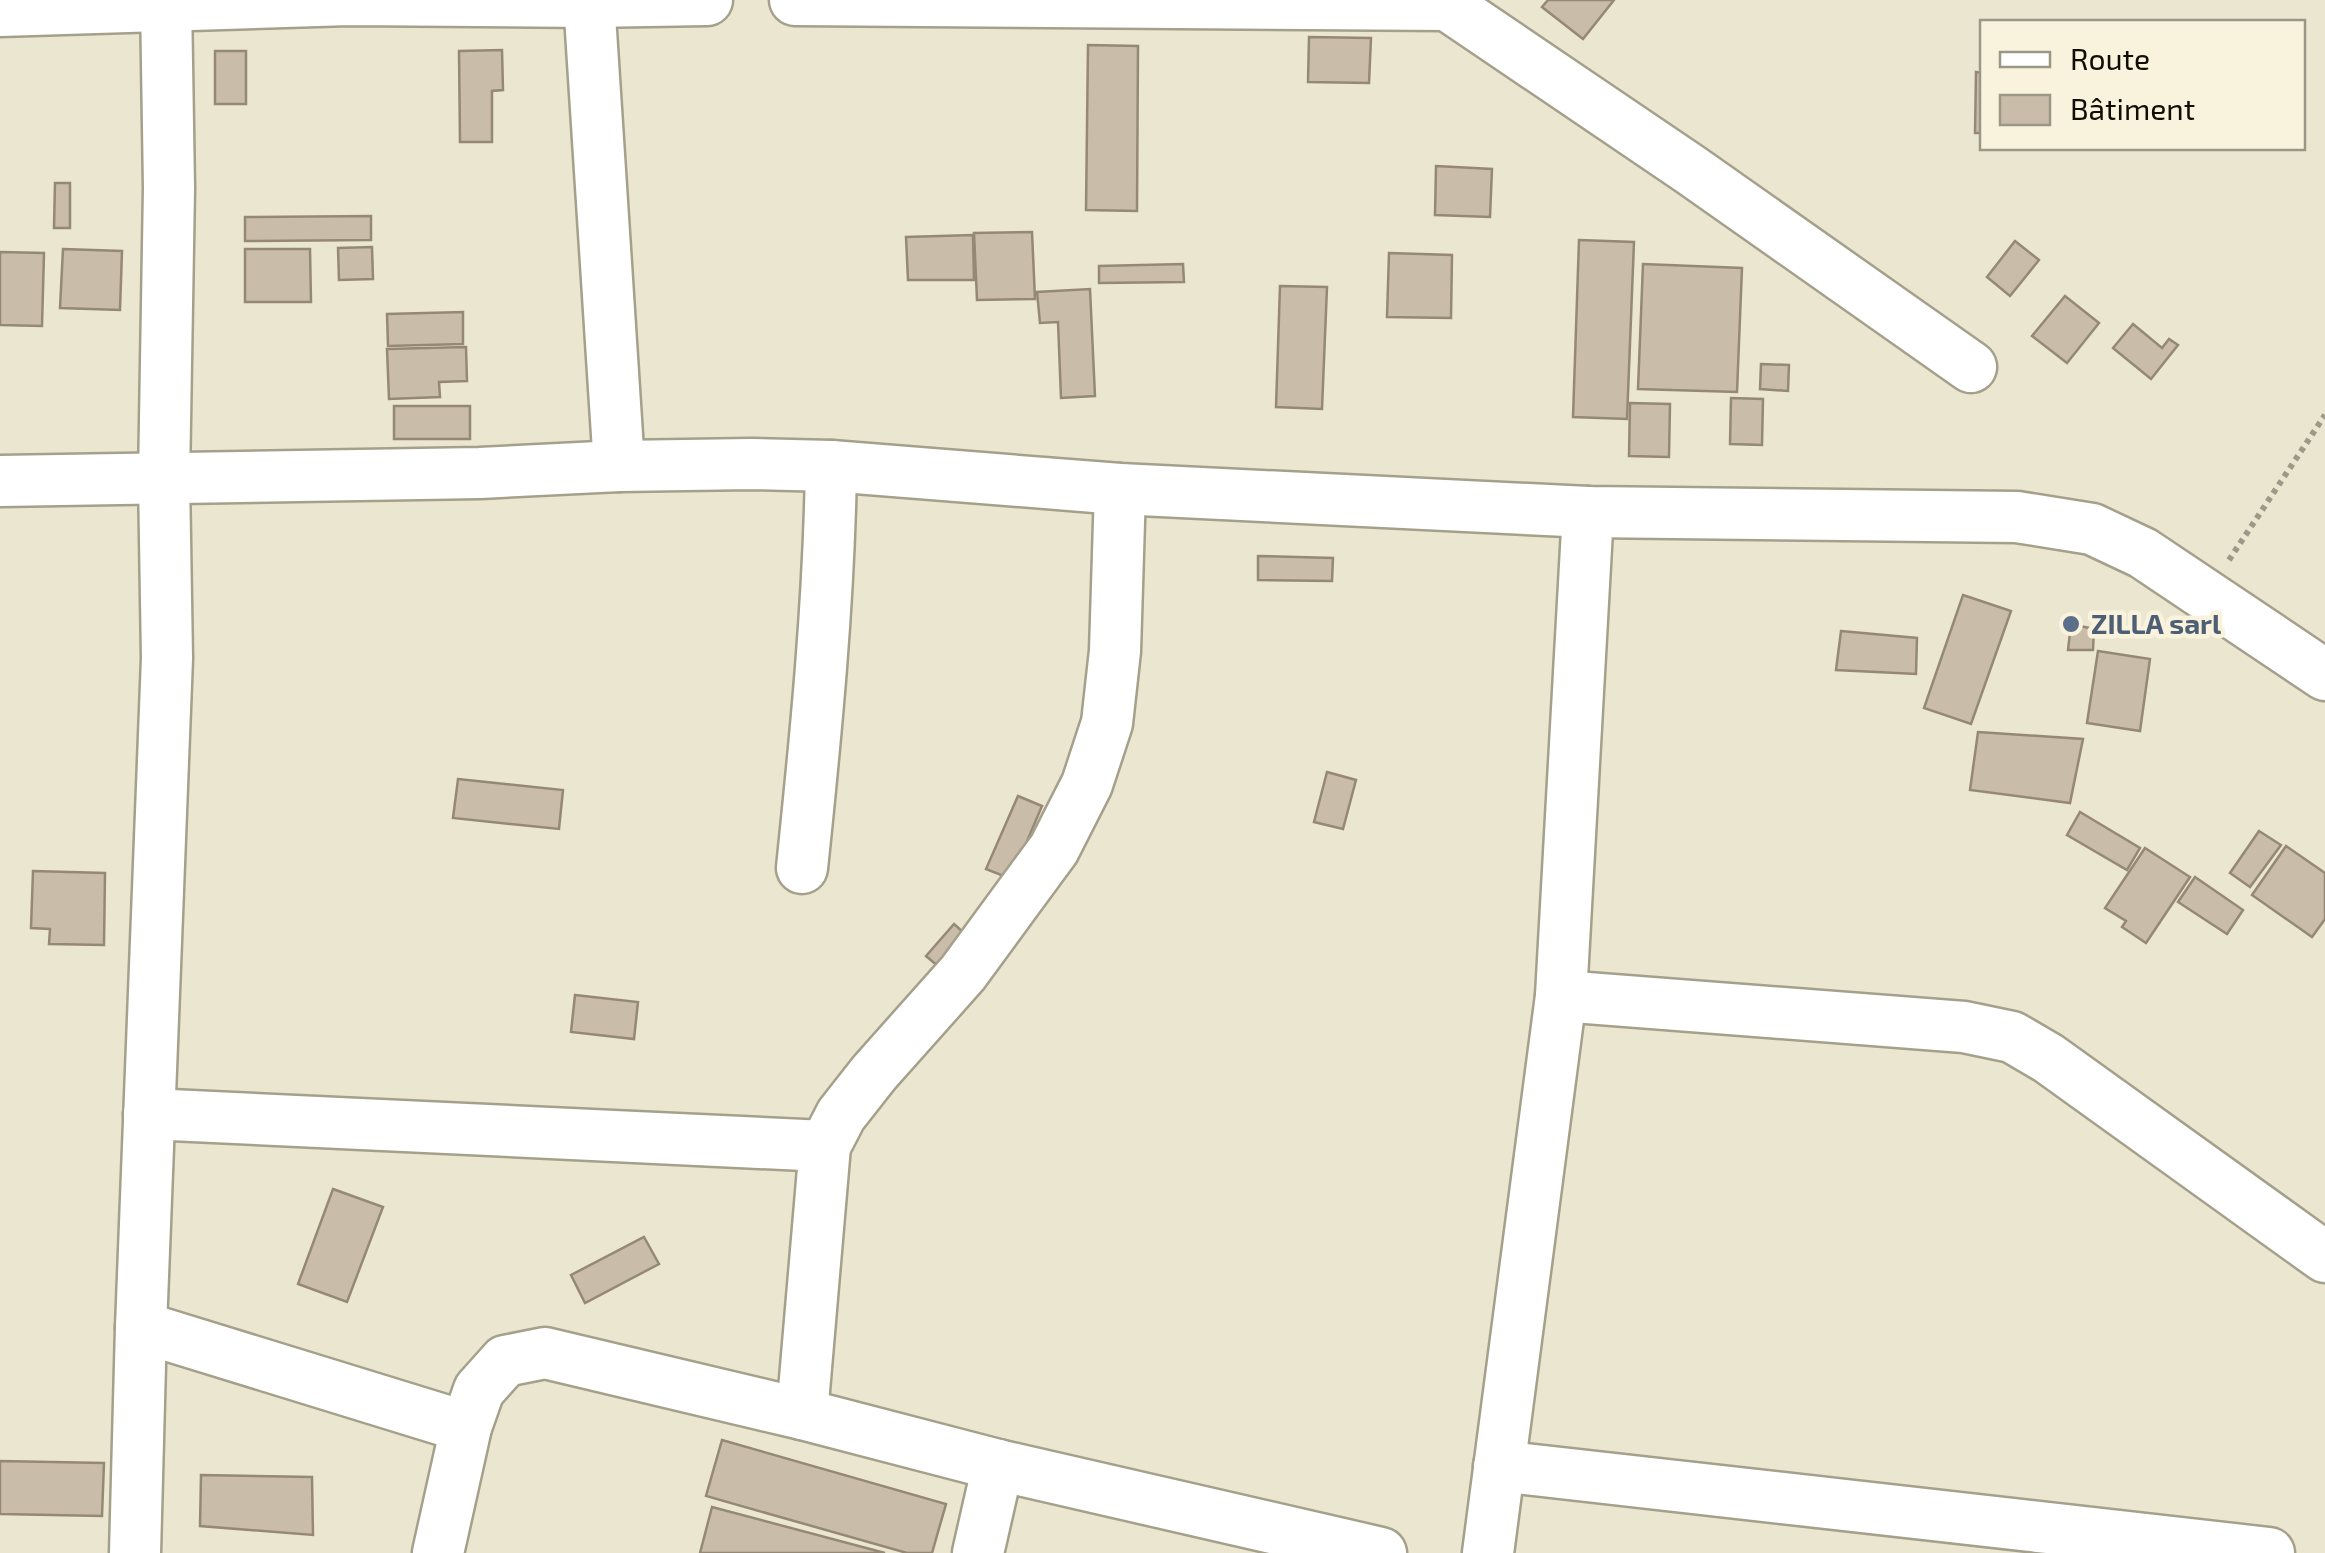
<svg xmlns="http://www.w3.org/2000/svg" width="2325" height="1553" viewBox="0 0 2325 1553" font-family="'Exo 2',sans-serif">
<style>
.building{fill:#c9bda9;stroke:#958976;stroke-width:2.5}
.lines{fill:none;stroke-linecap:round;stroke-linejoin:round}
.minor-casing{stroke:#a5a08b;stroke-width:55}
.path{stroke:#9d9988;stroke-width:6;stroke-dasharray:5 5;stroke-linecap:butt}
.minor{stroke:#fff;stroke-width:50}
.service-dot{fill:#5c6f8a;stroke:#f9f3dd;stroke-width:4}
.labels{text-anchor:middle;stroke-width:9;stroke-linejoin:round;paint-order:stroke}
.service-label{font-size:28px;font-weight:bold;fill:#4e5e75;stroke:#f9f3dd;text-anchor:start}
</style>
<rect width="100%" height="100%" fill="#ebe6d0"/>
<g class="building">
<path d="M1548,0H1614L1583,39L1542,7Z"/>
<path d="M1309,37L1371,38L1369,83L1308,82Z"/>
<path d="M1088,45L1138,46L1137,211L1086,210Z"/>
<path d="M502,50L503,90L492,91V142H460L459,51Z"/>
<rect x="215" y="51" width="31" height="53"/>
<path d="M1976,72L1982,73V133H1975Z"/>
<path d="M1436,166L1492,169L1490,217L1435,215Z"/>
<path d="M55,183H70V228H54Z"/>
<path d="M371,216V240L245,241V217Z"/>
<path d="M1032,232L1035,299L977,300L974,233Z"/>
<path d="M973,235L974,280H908L906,237Z"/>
<path d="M1579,240L1634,242L1627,419L1573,417Z"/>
<path d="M2015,241L2039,260L2010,296L1987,277Z"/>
<path d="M372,247L373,279L339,280L338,248Z"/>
<path d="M63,249L122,251L120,310L60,308Z"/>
<path d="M245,249H310L311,302H245Z"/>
<path d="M0,252L44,253L42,326L0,325Z"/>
<path d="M1389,253L1452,255L1451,318L1387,317Z"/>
<path d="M1183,264L1184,282L1099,283V266Z"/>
<path d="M1643,264L1742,268L1737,392L1638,389Z"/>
<path d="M1280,286L1327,287L1322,409L1276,407Z"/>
<path d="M1090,289L1095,396L1061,398L1058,322L1040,323L1037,292Z"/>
<path d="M2065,296L2099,323L2067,363L2032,336Z"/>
<path d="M463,312V344L388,346L387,314Z"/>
<path d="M2133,324L2162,348L2169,339L2178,345L2151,379L2113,348Z"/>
<path d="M466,347L467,381L439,382L440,397L389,399L387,349Z"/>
<path d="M1761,364L1789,365L1788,391L1760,389Z"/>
<path d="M1731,398L1763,399L1762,445L1730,444Z"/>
<path d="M1630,403L1670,404L1669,457L1629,456Z"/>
<rect x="394" y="406" width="76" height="33"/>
<path d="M1258,556L1333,558L1332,581L1258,580Z"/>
<path d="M1963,595L2011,611L1971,724L1924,708Z"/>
<path d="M2071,624L2094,629L2093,650H2068Z"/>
<path d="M1841,631L1917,638L1916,674L1836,670Z"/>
<path d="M2098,651L2150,659L2140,731L2087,723Z"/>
<path d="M1978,732L2083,739L2070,803L1970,790Z"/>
<path d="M1327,772L1356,780L1343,829L1314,822Z"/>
<path d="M458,779L563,790L559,829L453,818Z"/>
<path d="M1018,796L1042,806L1011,879L986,869Z"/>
<path d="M2080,812L2140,848L2127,870L2067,835Z"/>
<path d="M2259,831L2281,845L2250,887L2230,873Z"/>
<path d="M2286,846L2325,873V919L2312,937L2252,895Z"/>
<path d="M2145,848L2190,877L2146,943L2122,927L2126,921L2105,908Z"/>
<path d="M33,871L105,873L104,945L49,944L50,929L31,928Z"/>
<path d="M2195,877L2243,910L2227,934L2178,902Z"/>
<path d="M954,924L972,940L945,972L926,956Z"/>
<path d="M575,995L638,1002L634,1039L571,1032Z"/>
<path d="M333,1189L383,1207L347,1302L298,1284Z"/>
<path d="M644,1237L659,1264L585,1303L571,1275Z"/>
<path d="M722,1440L946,1504L932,1553H907L706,1496Z"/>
<path d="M0,1461L104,1463L102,1516L0,1514Z"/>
<path d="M201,1475L312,1477L313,1535L200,1526Z"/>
<path d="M712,1507L885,1553H700Z"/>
</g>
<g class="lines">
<defs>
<g id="minor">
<path d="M589,0L619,466"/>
<path d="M795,0L1447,5"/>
<path d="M1440,0L1691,170L1971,367"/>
<path d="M0,11L349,0L589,2L707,0"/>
<path d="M0,481L480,473L619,466L751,464L831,466L1120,489L1588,512L2017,517L2092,529L2143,553L2325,675"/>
<path d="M802,868C816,734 829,601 831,466"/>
<path d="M1561,996L1964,1027L2012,1037L2048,1058L2325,1257"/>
<path d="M149,1114L825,1146"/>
<path d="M141,1327L466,1427"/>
<path d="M802,1414L825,1146L841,1115L874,1073L963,973L1015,902L1054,849L1087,784L1107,723L1115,651L1120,489"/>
<path d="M1499,1466L2269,1553"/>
<path d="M135,1553L141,1327L167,658L164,479L169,188L166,0"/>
<path d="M438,1553L466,1427L479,1390L505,1361L545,1353L802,1414L998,1465L1381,1553"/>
<path d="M978,1553L998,1465"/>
<path d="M1488,1553L1561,996L1588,512"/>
</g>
</defs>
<use href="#minor" class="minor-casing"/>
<path class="path" d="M2229,560L2325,415"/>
<use href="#minor" class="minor"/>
</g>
<circle class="service-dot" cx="2071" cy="624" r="10"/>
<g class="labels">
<g class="service-label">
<text x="2091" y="634">ZILLA sarl</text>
</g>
</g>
<rect x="1980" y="20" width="325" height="130" fill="#f9f3dd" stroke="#9b9787" stroke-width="2.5"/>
<rect x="2000" y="52" width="50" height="15" fill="#ffffff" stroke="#9b9787" stroke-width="2.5"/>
<text x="2070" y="70" font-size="30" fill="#0f0d06">Route</text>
<rect x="2000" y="95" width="50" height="30" fill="#c9bda9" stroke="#9b9787" stroke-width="2.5"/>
<text x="2070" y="120" font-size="30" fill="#0f0d06">Bâtiment</text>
</svg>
